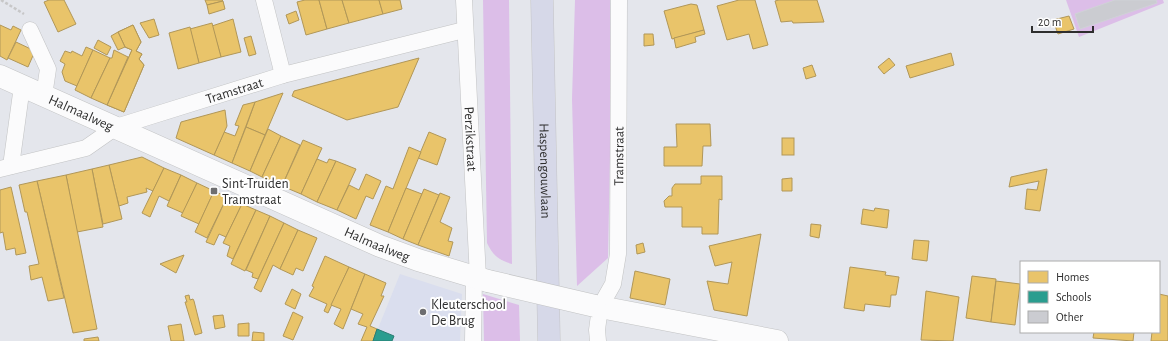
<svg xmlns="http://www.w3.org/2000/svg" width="1168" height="341" viewBox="0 0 1168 341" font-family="'Alegreya Sans',sans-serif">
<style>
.education{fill:#dadeee}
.green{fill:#dcbee8}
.homes{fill:#e9c46a;stroke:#b19758}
.schools{fill:#2a9d8f;stroke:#2b7c72}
.building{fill:#cbccd1;stroke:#d0d2d7}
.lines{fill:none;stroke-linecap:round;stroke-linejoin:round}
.street-casing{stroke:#c2c3c4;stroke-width:17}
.secondary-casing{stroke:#c2c3c4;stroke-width:23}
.primary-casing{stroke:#c4c4c6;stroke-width:23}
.path{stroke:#c7c7c8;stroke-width:2.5;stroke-dasharray:3 2;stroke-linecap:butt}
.street{stroke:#fbfbfc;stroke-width:16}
.secondary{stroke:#fbfbfc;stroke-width:22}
.primary{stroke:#d6d8e8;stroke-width:22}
.secondary-bridge-casing{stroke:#c2c3c4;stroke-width:23;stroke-linecap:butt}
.secondary-bridge{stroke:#fbfbfc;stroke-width:22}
.poi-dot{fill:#6e6e70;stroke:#fff;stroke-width:1.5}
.labels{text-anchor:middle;stroke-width:4;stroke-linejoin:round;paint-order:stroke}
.street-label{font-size:14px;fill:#2e2e2e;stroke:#fff}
.poi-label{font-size:14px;fill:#2e2e2e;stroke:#fff;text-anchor:start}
</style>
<rect width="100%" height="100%" fill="#e4e6ec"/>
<path class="education" d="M400,274L462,294L460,341H373Z"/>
<g class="green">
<path d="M483,0H509L512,264C499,260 493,256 487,243Z"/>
<path d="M575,0H610L611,104L608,258L577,286L572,99Z"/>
<path d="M1066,0H1163L1164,3L1079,37Z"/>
<path d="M483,294L519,305L520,341H484Z"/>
</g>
<g class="homes">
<path d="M49,0H64L76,24L58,32L44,2Z"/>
<path d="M205,0H222L223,1L207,5Z"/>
<path d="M305,0H319L327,29L306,35L297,2Z"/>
<path d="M319,0H342L349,23L327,29Z"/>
<path d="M342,0H379L383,14L349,23Z"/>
<path d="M379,0H400L402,9L383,14Z"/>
<path d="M739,0H755L768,45L753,49L749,34L727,40L717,6Z"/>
<path d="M779,0H817L824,22L793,23L792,21L781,22L775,1Z"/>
<path d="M223,1L225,9L209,14L207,5Z"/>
<path d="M691,4L697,5L704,30L672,39L664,11Z"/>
<path d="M296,11L299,20L289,24L286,15Z"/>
<path d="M1069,16L1074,29L1058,34L1053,20Z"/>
<path d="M154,19L159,35L149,38L140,23Z"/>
<path d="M233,19L241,52L221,57L212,26Z"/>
<path d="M212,23L221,57L199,63L190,29Z"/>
<path d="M0,25L11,30L13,26L21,30L7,60L0,56Z"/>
<path d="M133,25L141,42L136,51L142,54L139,59L144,65L124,112L107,105L132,50L125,47L118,32Z"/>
<path d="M133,25L141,42L136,51L142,54L139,59L144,65L124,112L107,105L132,50L125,47L118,32Z"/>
<path d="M190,27L199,63L178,69L169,33Z"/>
<path d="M704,30L705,34L695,37L696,42L676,48L674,38Z"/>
<path d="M118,32L125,47L118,50L111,36Z"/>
<path d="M644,34H653L654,45L644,46Z"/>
<path d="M251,36L256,54L249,56L244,38Z"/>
<path d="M98,40L111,47L107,55L94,48Z"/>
<path d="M16,42L35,51L28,67L8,58Z"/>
<path d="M86,47L93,50L77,86L65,81L62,72L65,64L60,61L65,51L71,53L72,51L82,56Z"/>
<path d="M93,50L110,58L91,98L75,90Z"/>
<path d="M114,50L128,57L107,105L91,98L110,58H112Z"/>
<path d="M951,53L954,65L910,78L906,66Z"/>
<path d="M419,58L398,107L347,120L292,96L294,91Z"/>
<path d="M889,58L895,65L884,74L878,67Z"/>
<path d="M812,65L816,76L806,79L803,68Z"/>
<path d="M283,93L265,135L246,127L255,102Z"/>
<path d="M255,102L232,163L214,155L224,132L235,136L239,126L235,125L243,105Z"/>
<path d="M225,110L227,126L214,155L176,138L181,122Z"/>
<path d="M676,124H710L711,146H703L702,166H664V147H677Z"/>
<path d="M246,127L265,135L250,171L232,163Z"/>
<path d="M268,129L281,136L262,177L250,171Z"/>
<path d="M429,132L446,139L437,165L418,158Z"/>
<path d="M281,136L300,145L282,186L262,177Z"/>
<rect x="782" y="138" width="12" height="17"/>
<path d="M303,140L322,148L301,194L282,186Z"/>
<path d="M409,147L421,152L388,232L370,225L386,186L393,189Z"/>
<path d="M142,157L164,168L153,191L146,188L147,192L127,197L128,203L119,206L109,165Z"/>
<path d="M317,159L327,163L329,159L336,161L317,202L301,194Z"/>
<path d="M336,161L356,169L337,210L317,202Z"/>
<path d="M109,165L122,219L103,224L92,169Z"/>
<path d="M164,168L181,175L169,201L159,196L150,217L142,213Z"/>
<path d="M92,169L103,227L77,232L66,175Z"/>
<path d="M1047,169L1040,211L1025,209L1027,189L1037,190L1039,181L1009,187L1011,177Z"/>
<path d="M366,174L381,181L373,199L366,196L356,219L337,210L349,185L359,190Z"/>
<path d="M66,175L97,329L73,333L37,181Z"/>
<path d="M181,175L197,183L183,213L167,206Z"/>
<path d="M701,176H722V200L719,199L718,234H702V227H682V207H665L664,201L669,196H672V188L675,184H701Z"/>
<path d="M792,178V191H782V179Z"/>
<path d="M37,181L64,298L48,301L42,277L31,280L29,266L39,264L27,212H25L19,185Z"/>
<path d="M197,183L214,191L199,224L181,216Z"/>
<path d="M11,187L26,253L16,255L15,248L6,250L3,232L0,233V190Z"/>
<path d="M406,188L422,194L403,239L388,232Z"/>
<path d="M424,189L439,195L418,245L403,239Z"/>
<path d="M214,191L227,197L207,238L195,232Z"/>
<path d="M440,193L450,197L440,222L452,228L448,241L453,242L449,256L418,245Z"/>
<path d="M227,197L242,204L226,237L219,234L214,245L206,242Z"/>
<path d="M242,204L256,210L233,259L227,256L230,246L223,243Z"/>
<path d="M875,208L889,210L887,228L861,224L863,209L874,211Z"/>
<path d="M256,210L270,216L245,271L231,264Z"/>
<path d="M270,216L284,223L258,279L252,277L253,273L246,270Z"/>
<path d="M284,223L298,230L280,269L273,265L261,292L254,288Z"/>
<path d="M811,224L821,225L819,238L810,236Z"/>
<path d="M298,230L317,238L303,271L296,268L293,275L280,269Z"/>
<path d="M761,234L747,316L714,310L707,281L728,284L732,262L715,266L709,246Z"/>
<path d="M914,240L929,241L927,261L912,259Z"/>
<path d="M643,243L645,252L637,254L636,245Z"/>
<path d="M184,255L176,273L160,264L165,262Z"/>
<path d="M325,256L349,267L328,313L324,311L327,304L309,296L314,287L312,286Z"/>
<path d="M349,267L365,274L343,329L334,324L341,309L331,305Z"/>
<path d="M850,267L886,272L885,275L899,277L896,295H891L890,307L865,304L864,311L844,308Z"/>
<path d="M635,271L670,279L665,305L630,298Z"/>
<path d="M365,274L386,283L381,296H384L370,326L377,329L373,341H361L367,327L358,324L363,314L351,309Z"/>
<path d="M972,276L996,279L991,322L966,318Z"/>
<path d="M996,281L1020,284L1015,325L991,322Z"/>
<path d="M292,289L301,294L295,309L285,304Z"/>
<path d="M926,291L959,297L953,341L921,340Z"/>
<path d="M1159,294L1168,296V341H1151L1152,332H1159Z"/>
<path d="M189,295L190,300L193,299L194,301L202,333L195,335L185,302H187L185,296Z"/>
<path d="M293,312L303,317L293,340L283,336Z"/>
<path d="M223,315L225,327L215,329L213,316Z"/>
<path d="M249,323V336H238V324Z"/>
<path d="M181,324L184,341H171L168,326Z"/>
<path d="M253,332L264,333V341H252Z"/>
<path d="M1094,332H1134L1133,341L1093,338Z"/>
<path d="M98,337L99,341H84V339Z"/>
</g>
<path class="schools" d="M377,329L394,336L392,341H373Z"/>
<path class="building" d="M1115,0H1156L1157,3L1080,29L1075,14Z"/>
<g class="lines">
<defs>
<g id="street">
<path d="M264,0L283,75"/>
<path id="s1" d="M464,0L478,278"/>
<path d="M30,30L48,69L44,96"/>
<path d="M11,166L22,86"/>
<path id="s2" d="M0,169L86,148L116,127L283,75L464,30"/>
<path d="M473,341L474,277"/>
<path id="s3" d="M598,341L597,330L600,307L613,284L618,254L619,0"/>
</g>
<g id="secondary">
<path id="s4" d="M0,76L380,246L418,260L488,281"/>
<path d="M595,306L777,341"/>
</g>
<g id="primary">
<path id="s5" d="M542,0L549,341"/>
</g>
</defs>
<use href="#street" class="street-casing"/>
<use href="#secondary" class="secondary-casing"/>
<use href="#primary" class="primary-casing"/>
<path class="path" d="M1,0L24,14"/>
<use href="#street" class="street"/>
<use href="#secondary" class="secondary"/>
<use href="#primary" class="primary"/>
<defs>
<path id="secondary-bridge" d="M488,281L595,306"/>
</defs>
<use href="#secondary-bridge" class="secondary-bridge-casing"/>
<use href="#secondary-bridge" class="secondary-bridge"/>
</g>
<g class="poi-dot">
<rect x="210" y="187" width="8" height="8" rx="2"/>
<circle cx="423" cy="312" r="4"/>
</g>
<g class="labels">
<g class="street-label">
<text dy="5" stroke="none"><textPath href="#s2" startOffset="249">Tramstraat</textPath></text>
<text dy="5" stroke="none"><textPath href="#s4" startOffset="89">Halmaalweg</textPath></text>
<text dy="5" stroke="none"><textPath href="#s1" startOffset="139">Perzikstraat</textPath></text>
<text dy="5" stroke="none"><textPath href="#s3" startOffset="189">Tramstraat</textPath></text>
<text dy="5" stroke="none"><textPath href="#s5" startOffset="171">Haspengouwlaan</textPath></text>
<text dy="5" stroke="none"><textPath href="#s4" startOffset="413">Halmaalweg</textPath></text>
</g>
<g class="poi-label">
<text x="222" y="188">Sint-Truiden<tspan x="222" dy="16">Tramstraat</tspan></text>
<text x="431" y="309">Kleuterschool<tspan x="431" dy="16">De Brug</tspan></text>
</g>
</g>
<rect x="1020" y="261" width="140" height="72" fill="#ffffff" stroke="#ababab"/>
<rect x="1028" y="271" width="20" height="12" fill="#e9c46a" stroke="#ababab"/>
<text x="1056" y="281" font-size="12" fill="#2e2e2e">Homes</text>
<rect x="1028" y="291" width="20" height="12" fill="#2a9d8f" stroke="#ababab"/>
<text x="1056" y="301" font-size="12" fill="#2e2e2e">Schools</text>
<rect x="1028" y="311" width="20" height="12" fill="#cbccd1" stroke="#ababab"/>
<text x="1056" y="321" font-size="12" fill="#2e2e2e">Other</text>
<path d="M1032 26v6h61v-6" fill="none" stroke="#2e2e2e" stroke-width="2"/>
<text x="1038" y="26" font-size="12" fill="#2e2e2e" stroke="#ffffff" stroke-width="3" paint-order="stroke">20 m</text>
</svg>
